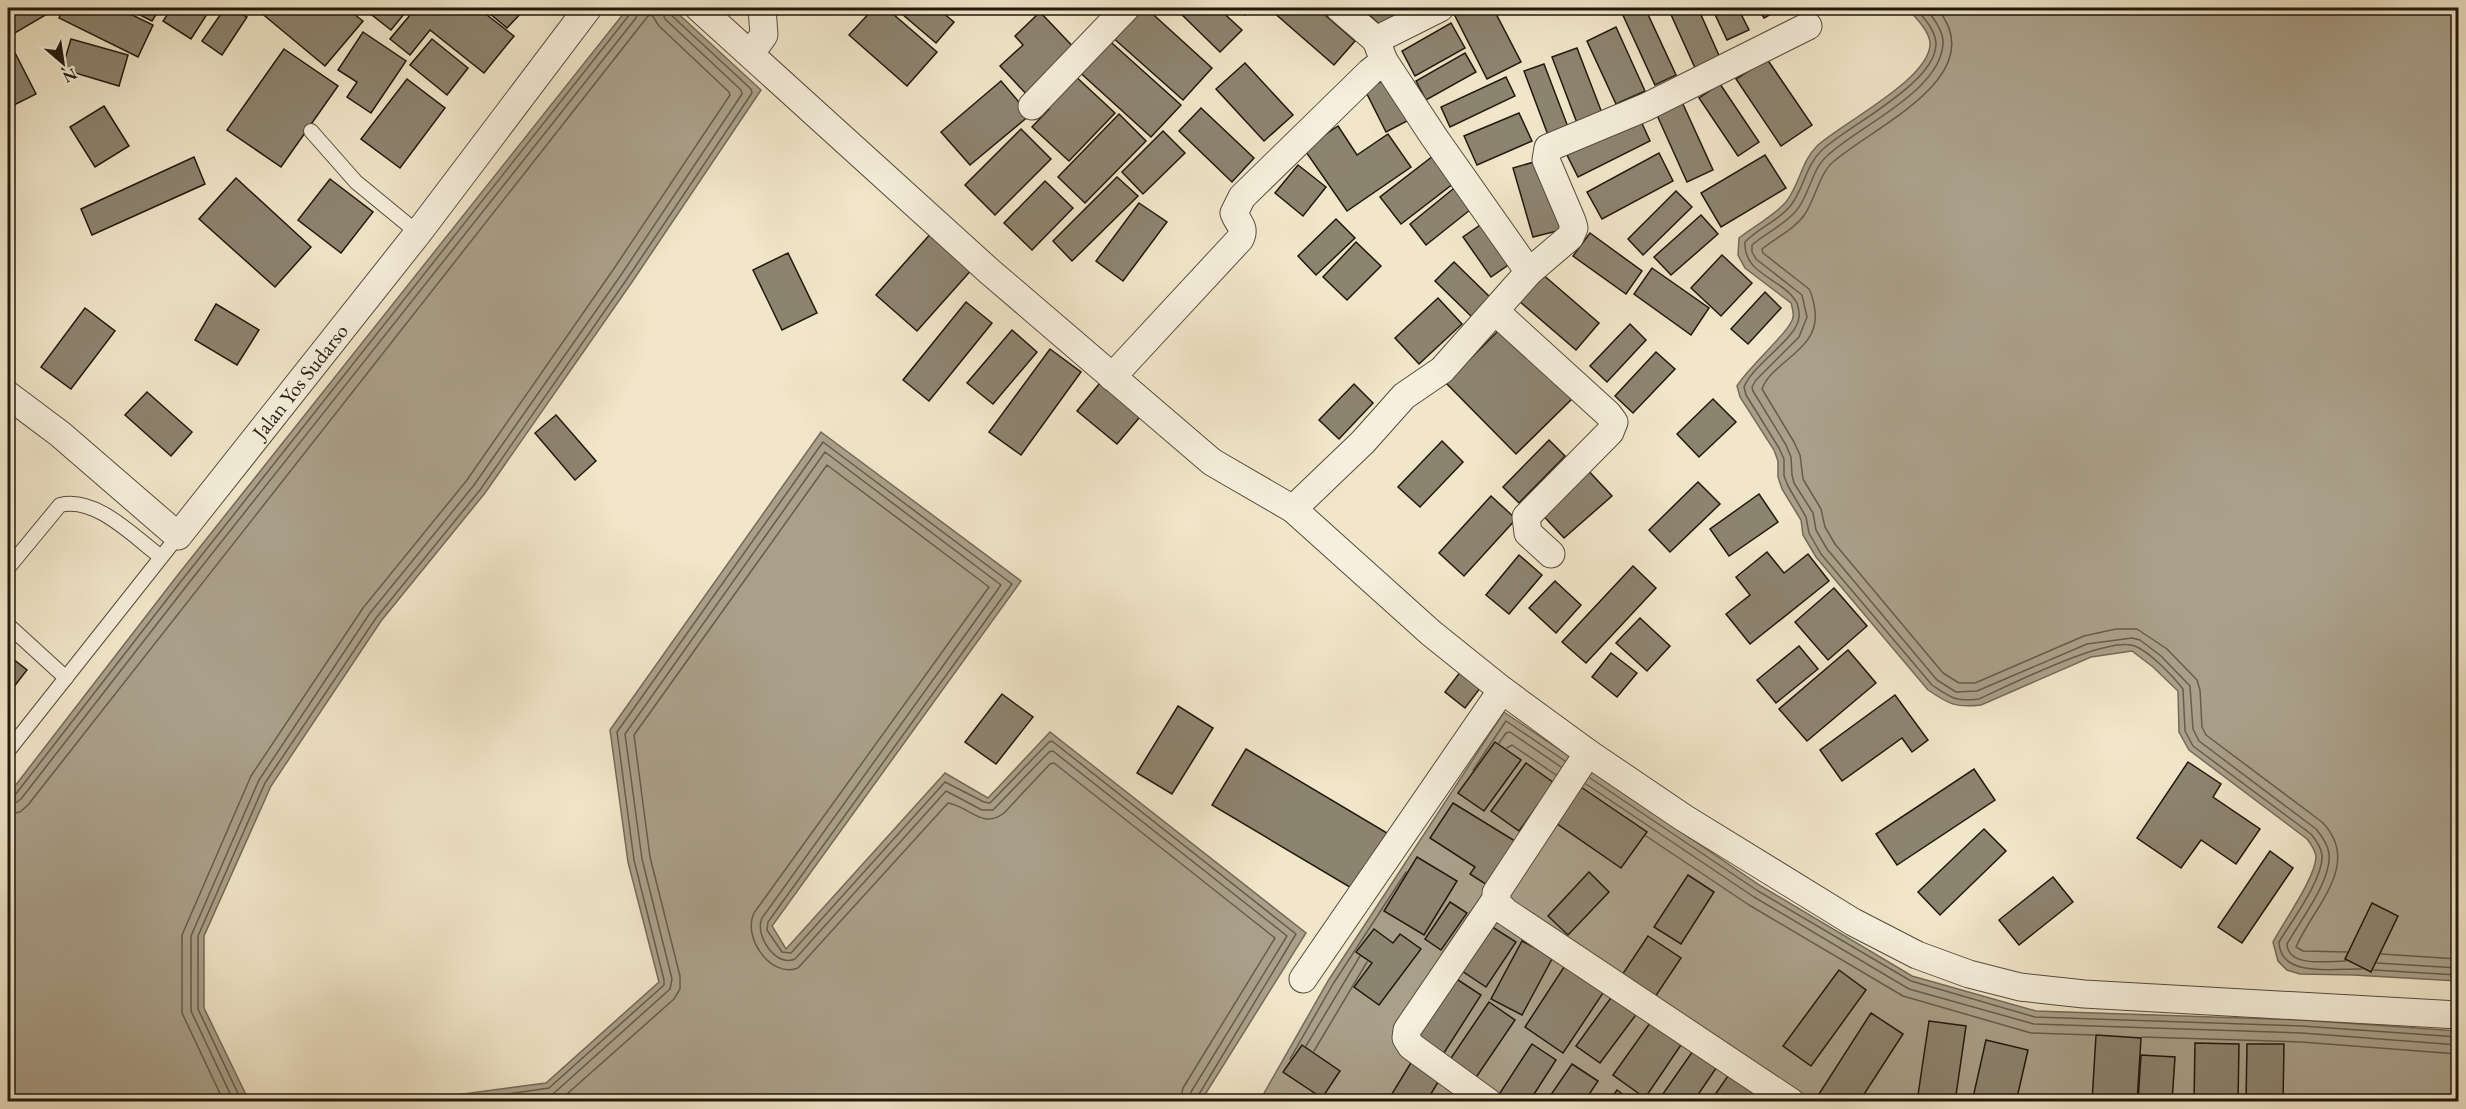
<svg xmlns="http://www.w3.org/2000/svg" width="2466" height="1109" viewBox="0 0 2466 1109" font-family="'EB Garamond',serif">
<style>
.water{fill:#aaa08a;stroke:#736a59;stroke-width:1.5}
.lines{fill:none;stroke-linecap:round;stroke-linejoin:round}
.shore{stroke:#665c4c;stroke-width:1.5}
.building{fill:#8d8470;stroke:#21190f;stroke-width:1.5}
.service-casing{stroke:#554c3e;stroke-width:16}
.minor-casing{stroke:#554c3e;stroke-width:29}
.service{stroke:#f6efdc;stroke-width:14}
.minor{stroke:#f6efdc;stroke-width:27}
.labels{text-anchor:middle;stroke-width:4.5;stroke-linejoin:round;paint-order:stroke}
.street-label{font-size:21px;fill:#21190f;stroke:#f6efdc}
</style>
<rect width="100%" height="100%" fill="#f1e6c9"/>
<filter id="stains"><feTurbulence type="fractalNoise" baseFrequency=".00333" numOctaves="4"/><feColorMatrix values="0 0 0 0 .2 0 0 0 0 .09 0 0 0 0 .02 0 0 0 .5 -.17"/></filter>
<radialGradient id="worn" r=".72"><stop offset=".6" stop-color="#630" stop-opacity="0"/><stop offset="1" stop-color="#630" stop-opacity=".3"/></radialGradient>
<g class="water">
<path d="M628,8H672L761,90L632,282L485,493L381,621L271,786L204,936V1008L249,1101H8V795L177,576Z"/>
<path d="M1907,8H2458V981L2353,975L2300,974L2287,970L2278,961L2273,942C2283,923 2317,875 2316,856C2315,850 2311,844 2307,839L2189,750L2179,732L2178,691L2153,667L2132,651L2091,657L1981,705C1955,708 1949,704 1928,690L1816,557L1803,535L1801,520L1782,489L1778,477V461L1774,450L1740,397L1737,386C1748,367 1792,330 1793,317C1794,313 1792,307 1791,303L1745,268L1738,255L1739,238C1752,228 1776,214 1786,202C1800,184 1801,162 1817,146C1840,124 1933,78 1930,42C1928,29 1915,17 1907,8Z"/>
<path d="M821,432L1021,581L772,926L786,949L945,773L988,798L1050,732L1306,933L1201,1101H411L546,1083L659,982L628,862L610,730Z"/>
<path d="M1504,712L1761,886L1912,976L2036,1011L2302,1020L2458,1031V1101L1259,1102L1328,981Z"/>
</g>
<g class="lines">
<g class="shore">
<path d="M1915,8C1923,17 1935,29 1936,43C1937,83 1847,126 1822,150C1806,165 1804,188 1791,205C1780,220 1758,228 1745,242C1743,275 1783,278 1797,303C1798,307 1800,313 1799,317C1798,338 1754,363 1744,387L1746,395L1779,448L1784,459V476L1788,486L1806,517L1809,533L1821,554L1932,685C1951,698 1956,702 1979,699C2008,686 2108,635 2135,646C2151,653 2173,676 2183,689L2185,731L2193,746L2311,834C2316,840 2321,847 2322,855C2324,878 2291,922 2279,942C2280,979 2336,968 2362,969"/>
<path d="M1925,8C1933,17 1944,31 1943,44C1940,92 1857,127 1827,156C1811,170 1810,195 1796,211C1784,225 1766,233 1752,245V252L1756,259L1802,295L1807,317L1799,337L1756,380L1752,387L1753,391L1786,445L1791,457L1792,475L1794,483L1813,513L1816,530L1827,549L1937,680L1956,692L1977,691L2087,644L2132,638L2140,640L2161,656L2190,686L2193,729L2199,741L2316,829C2322,836 2328,844 2329,854C2332,880 2300,921 2287,944C2288,968 2329,961 2346,961"/>
<path d="M1937,8C1994,76 1872,127 1833,162C1820,173 1815,199 1805,214C1795,229 1775,238 1762,249L1763,253L1809,289C1813,296 1814,303 1815,311C1820,350 1772,361 1762,389L1794,442L1800,455L1803,479L1821,509L1825,527L1835,544L1943,673L1959,683H1975L2084,636L2116,629H2137L2167,649L2197,680L2200,690L2202,727L2206,735L2322,822C2363,864 2313,907 2296,947L2303,951L2347,952"/>
<path d="M1499,743L1506,733L1510,732L1561,767"/>
<path d="M1507,748L1512,745L1556,775"/>
<path d="M1473,770L1506,721L1565,761"/>
<path d="M1590,778L1758,891L1911,981L2035,1017L2302,1026L2458,1037"/>
<path d="M1586,784L1754,897L1909,989L2034,1024L2302,1033L2458,1045"/>
<path d="M8,798L15,795L182,580L630,14L632,8"/>
<path d="M8,805L14,804L21,799L188,584L636,18L639,8"/>
<path d="M8,814L20,812L28,805L648,16L652,15L659,26L729,92L730,95L613,270L467,480L363,608L251,776L182,935V1013L224,1102"/>
<path d="M1646,836L1749,905L1903,996L2031,1033L2094,1035"/>
<path d="M2381,954L2458,959"/>
<path d="M2377,963L2458,968"/>
<path d="M2374,970L2458,975"/>
<path d="M2142,1037L2301,1042L2458,1054"/>
<path d="M1306,1046L1360,956"/>
<path d="M1314,1051L1367,962"/>
<path d="M1290,1059L1333,984L1406,872"/>
<path d="M234,1102L191,1011V936L259,780L370,613L474,485L621,275L742,94L741,90L665,19L661,8"/>
<path d="M242,1102L198,1009V936L265,783L376,618L480,490L627,279L752,93L751,89L670,14L668,8"/>
<path d="M455,1102L549,1088L664,985V980L634,860L617,732L823,442L1012,584L768,922L767,930L782,952L791,953L945,782L984,802L990,803L1049,742L1052,741L1296,934L1198,1096L1197,1102"/>
<path d="M509,1102L553,1094L670,989L672,979L642,859L625,734L825,452L1001,585L762,918C754,935 776,968 795,959L946,791L982,810H993L1049,752L1053,751L1287,936L1191,1092L1189,1102"/>
<path d="M558,1102L674,999L680,989V976L650,857L634,735L827,465L989,587L754,913C742,937 771,979 798,968L948,803C969,806 982,830 1004,813L1050,764L1054,763L1275,938L1183,1088L1180,1102"/>
</g>
</g>
<g class="building">
<path d="M8,8H53L54,10L8,37Z"/>
<path d="M64,8H118L153,25L138,57L59,18Z"/>
<path d="M126,8H160L152,21Z"/>
<path d="M172,8H211L191,39L163,21Z"/>
<path d="M225,8H233L247,17L222,55L202,41Z"/>
<path d="M263,8H346L363,21L325,66L260,12Z"/>
<path d="M363,8H409L391,30Z"/>
<path d="M416,8H478L514,36L484,73L430,30L410,55L390,39Z"/>
<path d="M483,8H526L507,28Z"/>
<path d="M874,8H886L937,52L907,86L849,35Z"/>
<path d="M895,8H937L954,22L936,43Z"/>
<path d="M1137,8H1146L1212,68L1183,100L1111,36Z"/>
<path d="M1175,8H1218L1242,30L1220,52Z"/>
<path d="M1239,8H1254L1245,15Z"/>
<path d="M1275,8H1317L1355,41L1334,65L1272,11Z"/>
<path d="M1361,8H1407L1386,30Z"/>
<path d="M1451,8H1493L1521,62L1487,79Z"/>
<path d="M1629,8H1645L1676,75L1655,85L1621,11Z"/>
<path d="M1668,8H1698L1721,60L1696,70Z"/>
<path d="M1712,8H1738L1749,30L1727,40Z"/>
<path d="M1758,8H1782L1764,18Z"/>
<path d="M1040,12L1080,54L1031,99L1000,66L1023,45L1015,36Z"/>
<path d="M1451,23L1465,48L1415,76L1402,51Z"/>
<path d="M1616,27L1645,91L1616,104L1587,41Z"/>
<path d="M363,32L406,61L371,113L347,97L357,82L338,70Z"/>
<path d="M1104,36L1181,105L1151,137L1075,68Z"/>
<path d="M71,39L128,55L119,86L62,69Z"/>
<path d="M432,39L468,68L447,95L410,65Z"/>
<path d="M11,45L36,94L8,108V47Z"/>
<path d="M1577,48L1602,113L1577,123L1552,57Z"/>
<path d="M284,49L338,86L281,167L227,130Z"/>
<path d="M1465,53L1476,72L1426,100L1416,81Z"/>
<path d="M1767,59L1812,125L1781,146L1736,79Z"/>
<path d="M1245,63L1293,115L1264,141L1216,89Z"/>
<path d="M1544,64L1568,127L1548,135L1524,71Z"/>
<path d="M1072,73L1115,113L1069,161L1032,127L1049,109L1043,104Z"/>
<path d="M1390,77L1411,119L1386,132L1365,90Z"/>
<path d="M1506,77L1515,96L1450,127L1441,107Z"/>
<path d="M407,79L445,108L400,168L361,139Z"/>
<path d="M1001,81L1030,115L970,165L941,132Z"/>
<path d="M1720,84L1759,142L1738,156L1699,98Z"/>
<path d="M1682,102L1713,170L1687,182L1656,113Z"/>
<path d="M104,106L129,146L95,167L70,127Z"/>
<path d="M1201,108L1254,158L1232,182L1179,131Z"/>
<path d="M1519,113L1532,141L1477,165L1464,136Z"/>
<path d="M1119,114L1146,141L1085,203L1058,177Z"/>
<path d="M1640,119L1650,141L1578,177L1567,155Z"/>
<path d="M1338,126L1357,155L1388,134L1411,167L1347,211L1304,149Z"/>
<path d="M1021,129L1051,159L995,215L965,185Z"/>
<path d="M1163,131L1185,153L1143,194L1122,172Z"/>
<path d="M1659,153L1673,181L1602,219L1587,192Z"/>
<path d="M1765,155L1786,188L1721,227L1701,193Z"/>
<path d="M1433,156L1454,183L1401,224L1380,197Z"/>
<path d="M194,157L205,184L92,235L81,209Z"/>
<path d="M1541,160L1561,230L1533,237L1513,168Z"/>
<path d="M1298,165L1326,187L1303,216L1275,193Z"/>
<path d="M1117,177L1138,196L1072,261L1053,241Z"/>
<path d="M236,178L311,247L275,287L199,219Z"/>
<path d="M330,179L373,212L341,253L298,220Z"/>
<path d="M1045,181L1073,208L1032,250L1004,223Z"/>
<path d="M1458,185L1475,206L1426,245L1410,224Z"/>
<path d="M1676,191L1692,207L1643,255L1628,239Z"/>
<path d="M1139,203L1167,222L1123,281L1096,261Z"/>
<path d="M1701,215L1718,234L1671,275L1654,257Z"/>
<path d="M1336,219L1355,238L1316,275L1298,256Z"/>
<path d="M1486,221L1514,261L1491,277L1463,237Z"/>
<path d="M933,231L974,267L917,331L876,295Z"/>
<path d="M1590,233L1642,271L1626,294L1573,256Z"/>
<path d="M1356,242L1381,266L1347,300L1323,277Z"/>
<path d="M788,253L817,313L782,330L753,270Z"/>
<path d="M1722,255L1752,283L1721,316L1691,288Z"/>
<path d="M1454,262L1493,300L1474,319L1435,281Z"/>
<path d="M1652,268L1709,308L1691,335L1634,294Z"/>
<path d="M1541,273L1599,323L1576,350L1518,300Z"/>
<path d="M1765,292L1781,308L1748,344L1731,329Z"/>
<path d="M1438,298L1462,324L1419,364L1395,338Z"/>
<path d="M966,302L992,323L929,401L903,380Z"/>
<path d="M216,304L259,330L237,365L195,340Z"/>
<path d="M85,308L115,331L71,389L41,367Z"/>
<path d="M1630,324L1646,340L1607,382L1590,366Z"/>
<path d="M1503,326L1574,397L1516,454L1446,383Z"/>
<path d="M1012,330L1037,352L993,404L967,383Z"/>
<path d="M1050,349L1081,372L1021,455L989,432Z"/>
<path d="M1656,352L1675,369L1633,413L1615,396Z"/>
<path d="M1104,378L1144,412L1117,444L1077,411Z"/>
<path d="M1354,384L1373,403L1339,439L1319,420Z"/>
<path d="M147,392L192,432L171,456L125,415Z"/>
<path d="M1713,399L1736,422L1699,457L1677,434Z"/>
<path d="M556,415L596,461L575,480L535,433Z"/>
<path d="M1549,440L1565,456L1519,503L1503,487Z"/>
<path d="M1442,441L1463,462L1420,507L1398,487Z"/>
<path d="M1583,465L1612,496L1564,538L1536,508Z"/>
<path d="M1698,482L1720,504L1670,552L1649,530Z"/>
<path d="M1759,494L1778,522L1729,556L1710,529Z"/>
<path d="M1491,496L1516,519L1464,576L1439,553Z"/>
<path d="M1767,552L1784,573L1808,554L1829,581L1750,644L1726,614L1750,595L1736,577Z"/>
<path d="M1519,555L1542,575L1509,614L1486,595Z"/>
<path d="M1633,566L1656,588L1586,663L1562,642Z"/>
<path d="M1555,581L1581,605L1556,633L1529,608Z"/>
<path d="M1834,588L1867,626L1828,660L1795,622Z"/>
<path d="M1640,618L1670,646L1647,671L1616,643Z"/>
<path d="M1799,646L1818,669L1776,703L1757,680Z"/>
<path d="M1848,650L1876,683L1807,741L1779,709Z"/>
<path d="M1611,653L1637,673L1617,697L1592,677Z"/>
<path d="M8,655L27,670L9,693L8,692Z"/>
<path d="M1461,671L1481,687L1465,708L1445,692Z"/>
<path d="M1002,694L1033,717L996,764L965,742Z"/>
<path d="M1895,695L1928,740L1912,752L1902,738L1842,781L1820,750Z"/>
<path d="M1178,706L1213,728L1172,794L1137,773Z"/>
<path d="M1495,742L1521,760L1484,811L1458,793Z"/>
<path d="M1246,749L1387,833L1353,889L1212,805Z"/>
<path d="M2188,762L2221,784L2213,797L2260,829L2236,864L2201,840L2181,868L2137,838Z"/>
<path d="M1526,763L1554,783L1519,831L1491,811Z"/>
<path d="M1974,769L1995,800L1897,865L1876,834Z"/>
<path d="M1578,785L1647,832L1621,868L1553,821Z"/>
<path d="M1453,803L1515,841L1487,885L1470,874L1475,867L1430,838Z"/>
<path d="M1984,829L2006,851L1940,915L1918,892Z"/>
<path d="M2270,851L2293,868L2242,943L2218,927Z"/>
<path d="M1417,857L1457,881L1424,935L1384,911Z"/>
<path d="M1589,872L1609,892L1568,935L1548,916Z"/>
<path d="M1688,875L1714,892L1681,944L1654,927Z"/>
<path d="M2053,877L2073,902L2019,945L1999,920Z"/>
<path d="M1450,902L1467,913L1441,950L1425,939Z"/>
<path d="M2372,903L2398,916L2371,972L2345,959Z"/>
<path d="M1486,923L1516,942L1486,987L1456,967Z"/>
<path d="M1374,929L1393,943L1400,934L1421,949L1379,1005L1354,987L1372,963L1356,952Z"/>
<path d="M1648,936L1681,958L1655,997L1622,975Z"/>
<path d="M1522,941L1553,957L1522,1015L1491,999Z"/>
<path d="M1566,964L1605,990L1563,1053L1525,1027Z"/>
<path d="M1839,970L1866,990L1811,1066L1783,1046Z"/>
<path d="M1452,976L1481,995L1442,1056L1412,1037Z"/>
<path d="M1613,995L1638,1012L1600,1063L1576,1046Z"/>
<path d="M1489,1002L1515,1020L1475,1079L1449,1061Z"/>
<path d="M1871,1013L1903,1034L1859,1102H1831L1819,1094Z"/>
<path d="M1929,1021L1966,1026L1955,1102H1917Z"/>
<path d="M1650,1023L1681,1045L1645,1098L1613,1075Z"/>
<path d="M2096,1035L2141,1038L2137,1102H2092Z"/>
<path d="M1986,1040L2028,1050L2016,1102H1972Z"/>
<path d="M2195,1043L2239,1044L2238,1102H2194Z"/>
<path d="M1532,1044L1556,1060L1529,1102H1500L1496,1099Z"/>
<path d="M2247,1044H2284L2283,1102H2246Z"/>
<path d="M1302,1045L1340,1071L1322,1098L1283,1072Z"/>
<path d="M1695,1048L1719,1064L1693,1102L1658,1101Z"/>
<path d="M2141,1055L2175,1057L2172,1102H2138Z"/>
<path d="M1412,1061L1440,1079L1426,1102H1387Z"/>
<path d="M1572,1064L1598,1081L1584,1102H1546Z"/>
<path d="M1730,1073L1759,1094L1754,1102H1710Z"/>
<path d="M1617,1090L1633,1102H1609Z"/>
</g>
<g class="lines">
<defs>
<g id="service">
<path d="M311,131L356,182L418,233"/>
<path d="M8,568L60,505C96,496 134,537 161,557"/>
<path d="M8,625L66,678"/>
<path d="M8,751L178,536"/>
</g>
<g id="minor">
<path d="M699,8L989,271L1212,462L1293,509L1431,633L1502,690L1588,753L1684,818L1853,922L1917,955L1969,974L2020,987L2084,994L2458,1015"/>
<path d="M1339,8L1376,40"/>
<path d="M751,53L764,35L762,8"/>
<path d="M1384,61L1434,137L1529,272"/>
<path d="M1032,106L1126,8"/>
<path d="M1496,312L1608,414L1614,422L1610,432L1526,517L1528,533L1551,554"/>
<path d="M1112,377L1240,239C1246,227 1238,224 1234,213L1242,197L1370,72L1384,61L1376,40L1440,8"/>
<path id="s1" d="M8,395L60,434L178,536L418,233L588,8"/>
<path d="M1293,509L1363,442L1404,396L1442,370L1529,272L1570,237L1574,228L1572,221L1546,160L1548,148L1646,107L1808,26"/>
<path d="M1588,753L1496,893L1498,904L1506,912L1791,1102"/>
<path d="M1303,979L1502,690"/>
<path d="M1488,1102L1411,1046L1406,1038L1407,1030L1496,899"/>
</g>
</defs>
<use href="#service" class="service-casing"/>
<use href="#minor" class="minor-casing"/>
<use href="#service" class="service"/>
<use href="#minor" class="minor"/>
</g>
<g class="labels">
<g class="street-label">
<text dy="7" stroke="none"><textPath href="#s1" startOffset="418">Jalan Yos Sudarso</textPath></text>
</g>
</g>
<rect width="2466" height="1109" fill="none" stroke="#f1e6c9" stroke-width="30"/>
<rect x="9" y="9" width="2448" height="1091" fill="none" stroke="#21190f" stroke-width="3"/>
<rect x="15" y="15" width="2436" height="1079" fill="none" stroke="#21190f" stroke-width="1.5"/>
<g transform="translate(63 63) rotate(151)" stroke="#f6efdc" stroke-width="4.5" paint-order="stroke">
<path d="M0-4.5L10 22L0 15L-10 22Z" fill="#21190f"/>
<text y="-9" font-size="16" font-weight="bold" text-anchor="middle" fill="#21190f">N</text>
</g>
<rect width="100%" height="100%" filter="url(#stains)"/>
<rect width="100%" height="100%" fill="url(#worn)"/>
</svg>
